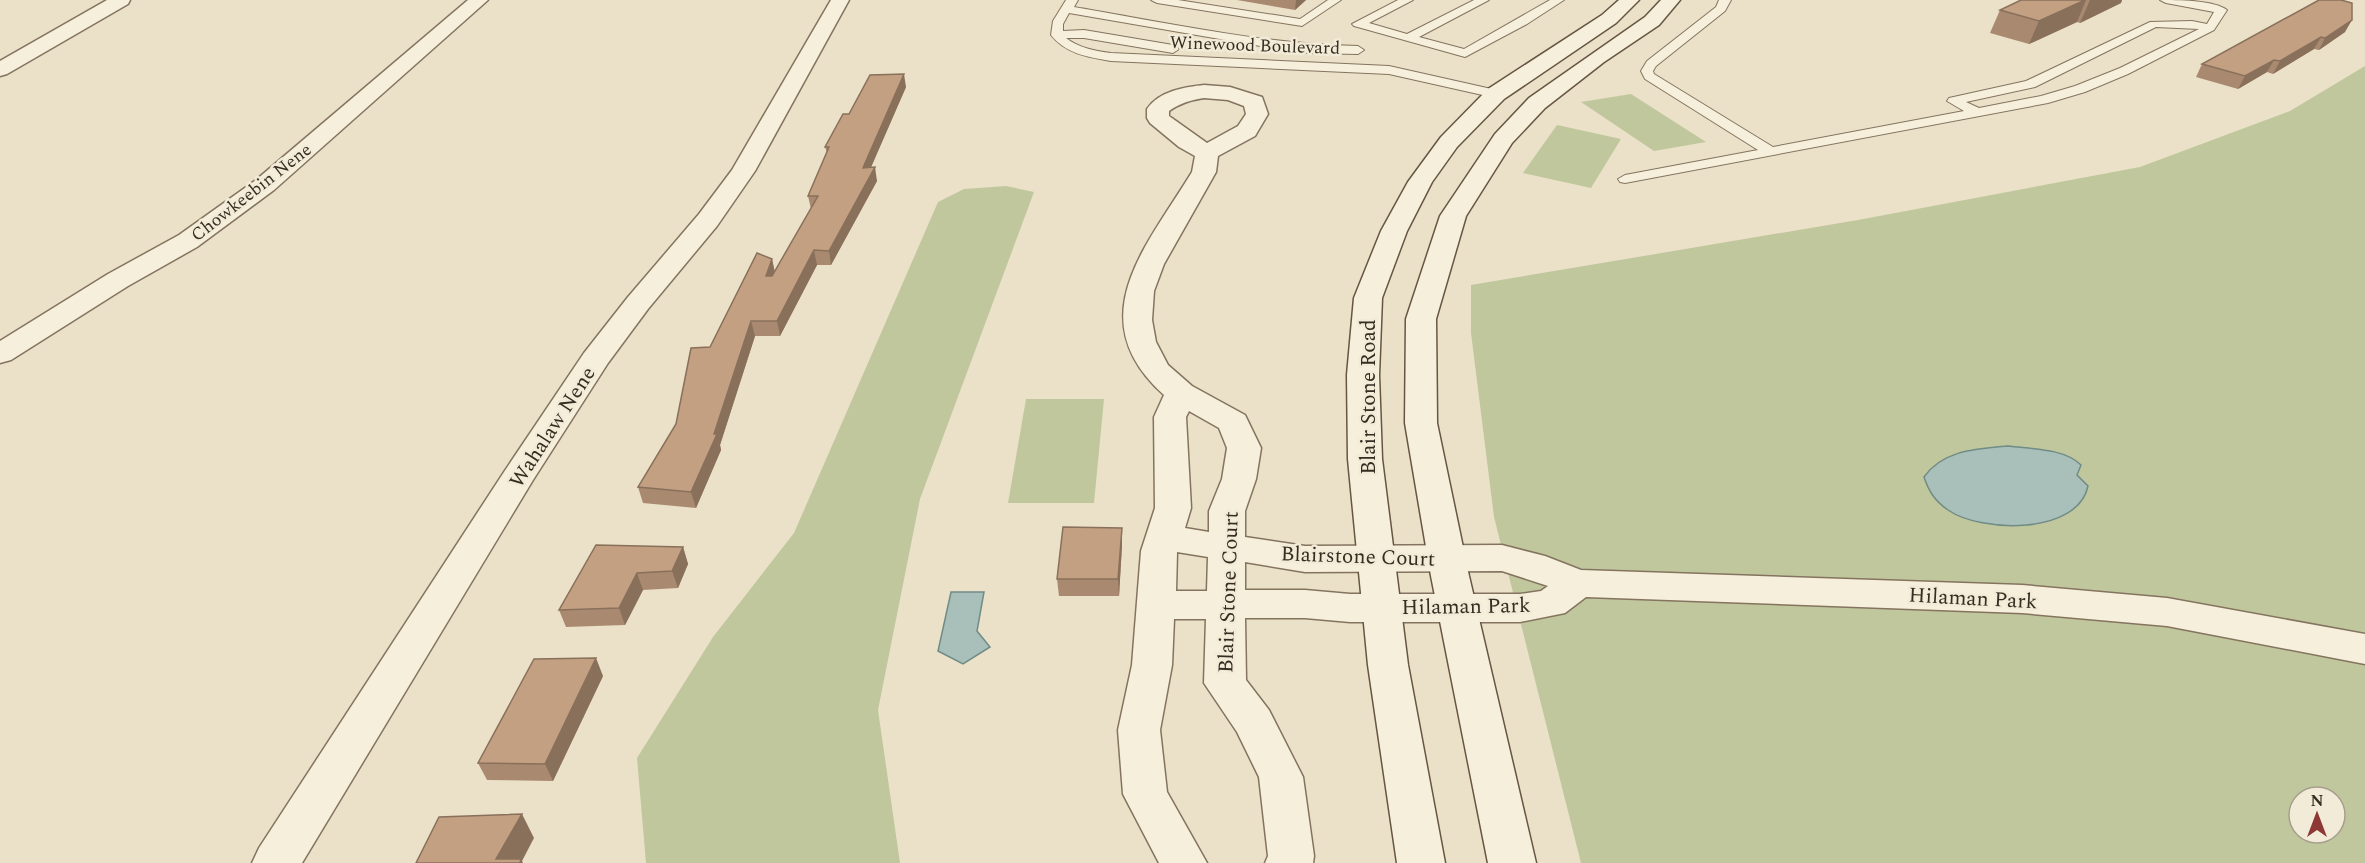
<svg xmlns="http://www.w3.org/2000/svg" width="2365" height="863" viewBox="0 0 2365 863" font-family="Spectral,serif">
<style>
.green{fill:#c1c79d;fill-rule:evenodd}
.water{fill:#a9bfb9;stroke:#708c86;stroke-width:1.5}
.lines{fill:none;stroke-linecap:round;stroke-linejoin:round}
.service-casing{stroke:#84745f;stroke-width:2}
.minor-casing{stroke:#84745f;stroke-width:3}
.secondary-casing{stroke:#665642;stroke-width:3}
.service{fill:#f6efdb;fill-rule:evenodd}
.minor{fill:#f6efdb;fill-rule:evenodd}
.secondary{fill:#f6efdb;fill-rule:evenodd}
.wall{fill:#a98a70}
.shaded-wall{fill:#89705b}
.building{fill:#c4a082;stroke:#89705b;stroke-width:1.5}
.labels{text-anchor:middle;stroke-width:5;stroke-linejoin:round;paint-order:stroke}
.far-street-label{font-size:18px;fill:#362c21;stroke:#f2ebd7}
.street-label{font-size:21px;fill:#362c21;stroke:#f2ebd7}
</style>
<rect width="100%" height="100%" fill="#eae1c8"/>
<g class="green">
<path d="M2365,66V863H1581L1494,517L1471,333V285L1858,220L2140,167L2290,111ZM2299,797H2335V833H2299Z"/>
<path d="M1631,94L1706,142L1654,151L1581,102Z"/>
<path d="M1557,125L1621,139L1591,188L1523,173Z"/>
<path d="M1006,186L1034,192L920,499L878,710L900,863H646L637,758L713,637L794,533L938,202L964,189Z"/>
<path d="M1026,399H1104L1094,503H1008Z"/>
</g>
<g class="water">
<path d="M2008,446C2030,449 2064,448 2081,465L2077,475L2088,486C2078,535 1981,533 1948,510C1935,501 1929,492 1924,477C1943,450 1976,449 2008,446Z"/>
<path d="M951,592H984L977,631L990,647L963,664L938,651Z"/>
</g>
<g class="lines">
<defs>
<g id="service">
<path d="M1066,0H1078L1074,7C1168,23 1262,44 1358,46L1364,50L1358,54L1309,53L1272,48L1069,13L1063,24V31L1084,30L1173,45L1179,49L1173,53L1084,38H1066C1079,48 1095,51 1111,53L1389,66L1496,90L1502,94L1496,98L1389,74L1111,61C1088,57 1066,54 1051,35L1053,21Z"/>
<path d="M1151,0H1178L1300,19L1328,0H1341L1302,26L1157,3Z"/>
<path d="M1398,0H1413L1369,23L1407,34L1474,0H1489L1419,37L1464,49L1550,0H1564L1527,24L1465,57L1354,26L1352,24Z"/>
<path d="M1719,0H1731L1725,11L1656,66L1653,71L1654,74L1773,147L1964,111L1947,101L1949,98L2026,81L2150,22L2192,21L2207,24L2214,12L2166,3L2160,0C2177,0 2214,0 2227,10L2214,30L2128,74L2085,92L2048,103L1625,183L1620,182L1618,179L1625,175L1758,150L1645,79L1641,71L1647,61L1716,7ZM2156,27L2199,29L2120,68L2075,86L2041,96L1979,108L1966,102L2035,87Z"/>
</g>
<g id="minor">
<path d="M107,0H130L128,4L7,74L0,76V61Z"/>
<path d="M468,0H488L274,190L197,247L128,286L11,360L0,363V341L108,274L179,235L256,180Z"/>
<path d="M831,0H849L755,171L717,226L648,309L608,363L533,480L302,863H252L259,848L504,472L584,353L628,297L699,214L732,170Z"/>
<path d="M1204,85L1230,87L1262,97L1268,114L1255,136L1218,156L1216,172L1164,264L1154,291L1152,320L1156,342L1168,365L1192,386L1245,415L1261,448L1256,479L1245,511V537L1305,546L1502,545L1545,556L1581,570L2022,585L2167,598L2365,634V664L2167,626L2022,613L1586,597L1565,613L1520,622H1350L1305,618H1245L1246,680L1269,710L1303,777L1314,856L1313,863H1265L1268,856L1259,777L1237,732L1204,683L1206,619H1174L1172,665L1160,730L1167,792L1207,863H1159L1123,794L1118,730L1132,665L1141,551L1155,508L1154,417L1164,395C1079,319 1146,247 1192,172L1195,156L1179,147L1150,123L1147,118V109C1159,91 1185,87 1204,85ZM1204,98L1228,100L1244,106L1246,114L1238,126L1207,143L1169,116V111C1180,103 1191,100 1204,98ZM1189,411L1219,428L1227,448L1222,479L1209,511V532L1185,528L1191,508L1186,417ZM1177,552L1208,557L1207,591H1176ZM1245,562L1305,572L1502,571L1548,586L1541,591L1520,594H1350L1305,590H1245Z"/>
</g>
<g id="secondary">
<path d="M1619,0H1639L1616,23L1504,99L1457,147L1432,182L1407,231L1382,298L1379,375L1382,459L1408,665L1445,863H1397L1368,665L1348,459L1347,375L1354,298L1381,231L1408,182L1441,137L1488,89L1602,15Z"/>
<path d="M1661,0H1680L1659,25L1604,62L1545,108L1512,143L1466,216L1436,319L1437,423L1469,576L1536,863H1488L1431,576L1405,423L1406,319L1440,216L1495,134L1529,98L1645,17Z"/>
</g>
</defs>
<use href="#service" class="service-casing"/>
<use href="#minor" class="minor-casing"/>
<use href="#secondary" class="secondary-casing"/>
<use href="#service" class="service"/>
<use href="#minor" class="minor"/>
<use href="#secondary" class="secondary"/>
</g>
<g class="wall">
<path d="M1237,0H1306L1295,10Z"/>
<path d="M2021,0H2122L2121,3L2080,23L2077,22L2029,44L1990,33L2000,10Z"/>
<path d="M2352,3L2345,32L2319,50L2314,49L2273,74L2267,72L2238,89L2196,77L2202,64Z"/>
<path d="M906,87L871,167L877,181L831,265H817L780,336H755L720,445L721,450L696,508L643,503L638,487L676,424L710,347L772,259L775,272L811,209L808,196L827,153L825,147L849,114Z"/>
<path d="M1122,545L1119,596H1059L1057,579Z"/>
<path d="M683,547L688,564L678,588L643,590L625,625L566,627L559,610Z"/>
<path d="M603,676L553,781L487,780L478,763Z"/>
</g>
<g class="shaded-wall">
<path d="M1296,0H1306L1295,10Z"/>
<path d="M2085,0H2086L2077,22L2029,44L2039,21Z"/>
<path d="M2090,0H2122L2121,3L2080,23Z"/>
<path d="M2352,20L2345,32L2319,50L2325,38Z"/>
<path d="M2321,37L2314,49L2273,74L2280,61Z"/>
<path d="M2274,60L2267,72L2238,89L2245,76Z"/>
<path d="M904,74L906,87L865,181L863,168Z"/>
<path d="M875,167L877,181L831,265L829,251Z"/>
<path d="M814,250L817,265L780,336L777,321Z"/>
<path d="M772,259L775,274L770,290L766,276Z"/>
<path d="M751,321L755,336L720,445L721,450L696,508L691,492L714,434Z"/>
<path d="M1122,528V545L1119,596L1118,579Z"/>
<path d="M683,547L688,564L678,588L672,571Z"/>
<path d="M637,573L643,590L625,625L619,608Z"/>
<path d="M596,658L603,676L553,781L545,764Z"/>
<path d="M522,814L534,838L522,861L523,863H498L496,859Z"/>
</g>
<g class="building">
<path d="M2021,0H2085L2039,21L2000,10Z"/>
<path d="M2319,0H2341L2352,3V20L2325,38L2321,37L2280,61L2274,60L2245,76L2202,64Z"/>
<path d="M904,74L863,168L875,167L829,251L814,250L777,321H751L714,434H717L691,492L638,487L676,424L691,348L710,347L757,253L772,259L766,276H772L818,196H808L829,147H825L843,114H849L870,75Z"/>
<path d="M1063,527L1122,528L1118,579H1057Z"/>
<path d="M596,545L683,547L672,571L637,573L619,608L559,610Z"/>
<path d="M596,658L545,764L478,763L534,659Z"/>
<path d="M522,814L496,859H521L520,863H416L439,817Z"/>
</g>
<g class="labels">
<g class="far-street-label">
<text transform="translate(1255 45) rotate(2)" y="6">Winewood Boulevard</text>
<text transform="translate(251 192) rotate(-38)" y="6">Chowkeebin Nene</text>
</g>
<g class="street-label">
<text transform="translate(1368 397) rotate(-90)" y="7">Blair Stone Road</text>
<text transform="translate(552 427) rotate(-57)" y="7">Wahalaw Nene</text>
<text transform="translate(1358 556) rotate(2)" y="7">Blairstone Court</text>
<text transform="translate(1228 592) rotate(-88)" y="7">Blair Stone Court</text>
<text transform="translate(1973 598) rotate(3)" y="7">Hilaman Park</text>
<text transform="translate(1466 606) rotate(-1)" y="7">Hilaman Park</text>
</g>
</g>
<g transform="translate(2317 815)"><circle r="28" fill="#f2ebd7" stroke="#a79f8e" stroke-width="1.5"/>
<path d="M0-4.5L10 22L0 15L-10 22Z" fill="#8d3835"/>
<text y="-9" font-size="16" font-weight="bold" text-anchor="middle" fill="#362c21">N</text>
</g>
</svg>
